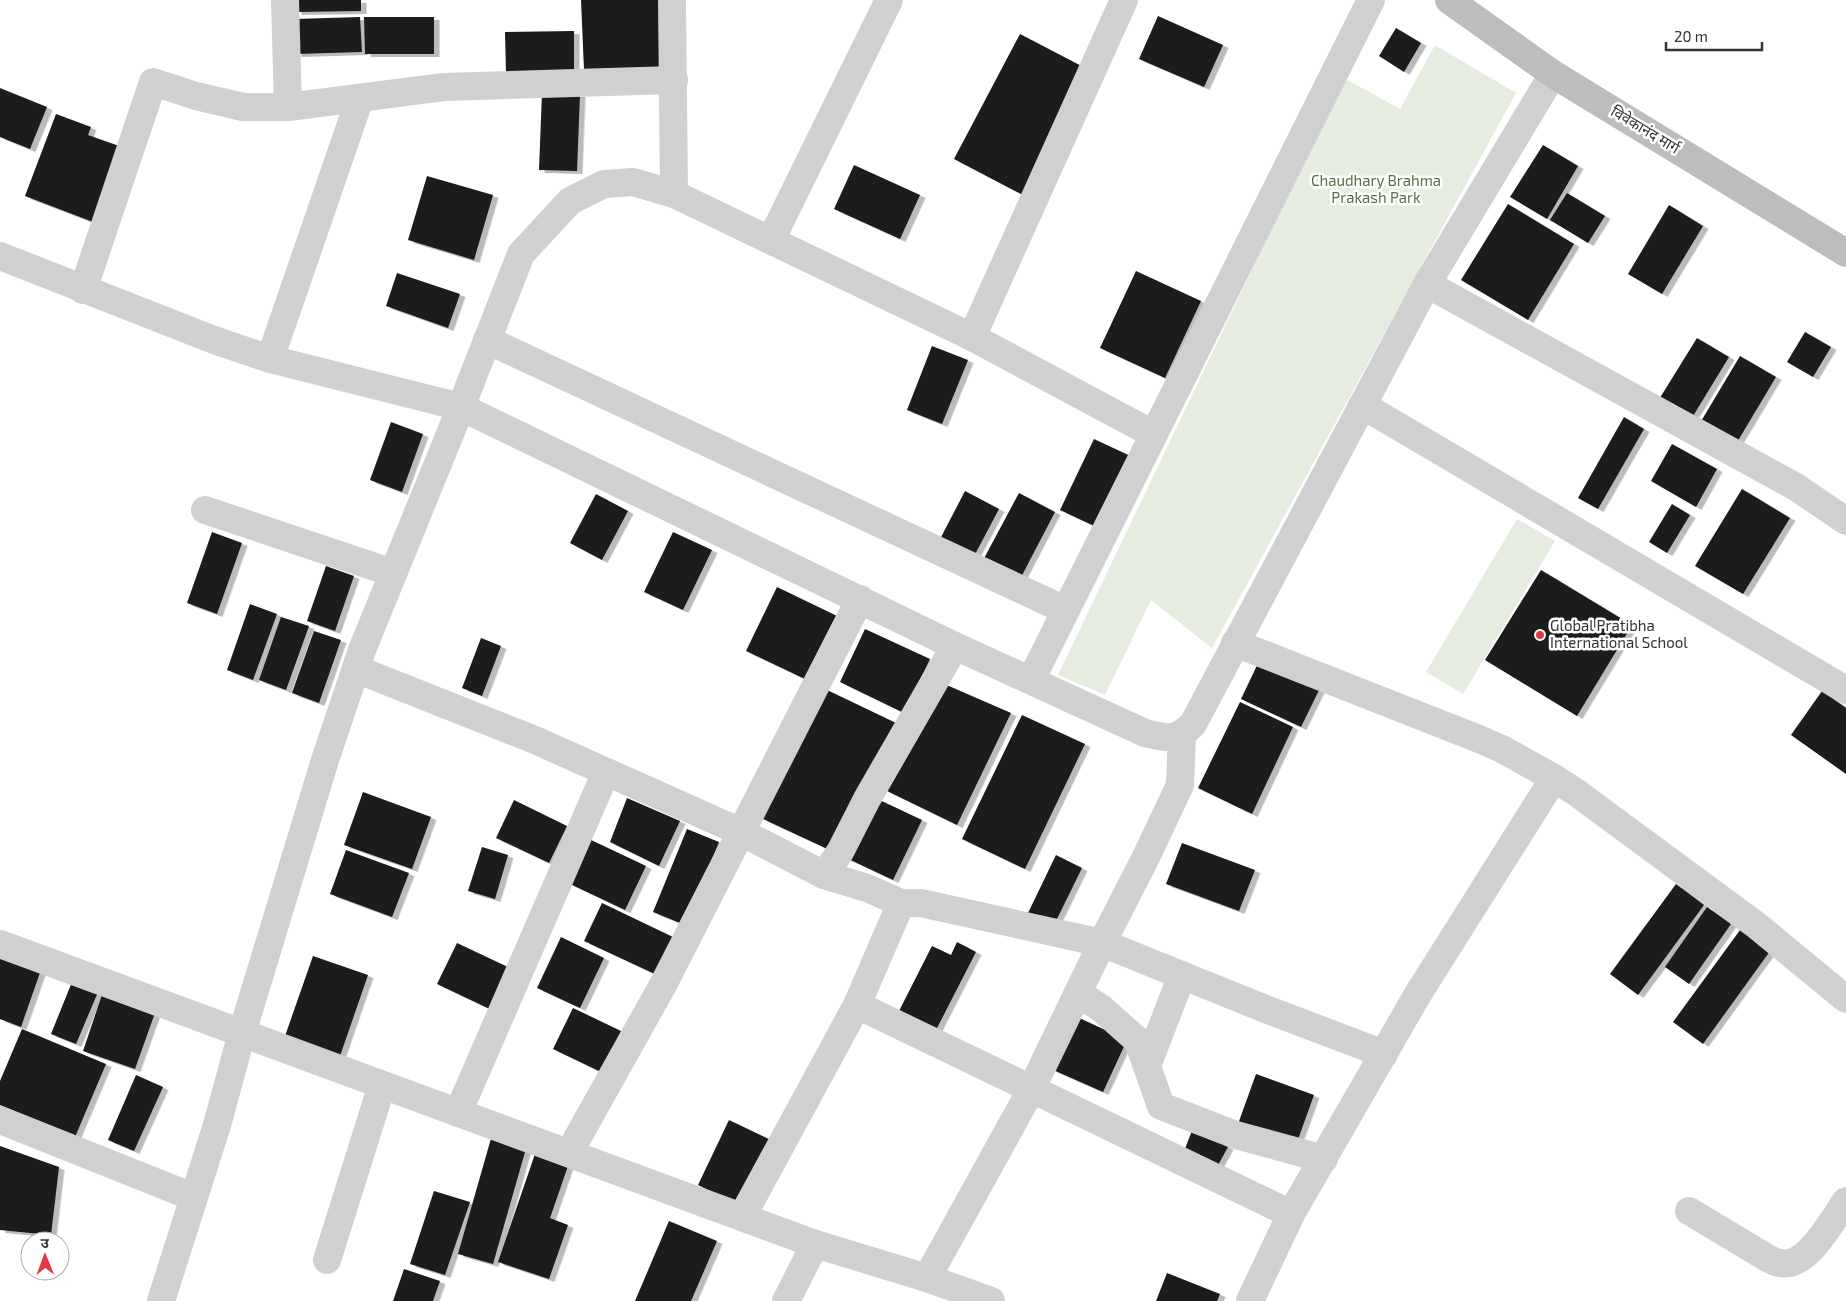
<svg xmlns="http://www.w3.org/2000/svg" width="1846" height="1301" viewBox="0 0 1846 1301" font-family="'Exo 2','Noto Sans Devanagari',sans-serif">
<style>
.green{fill:#e6ecdf}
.building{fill:#1a1a1a;filter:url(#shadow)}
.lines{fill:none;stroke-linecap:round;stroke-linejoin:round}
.street{stroke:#d0d0d0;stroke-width:28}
.secondary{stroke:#bdbdbd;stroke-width:28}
.poi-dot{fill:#e63946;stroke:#fff;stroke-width:2}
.labels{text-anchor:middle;stroke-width:5;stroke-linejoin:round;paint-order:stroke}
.street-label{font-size:15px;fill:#333;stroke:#fff}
.park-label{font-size:15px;fill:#56703f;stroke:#fff}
.poi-label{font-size:15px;fill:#333;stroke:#fff;text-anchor:start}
</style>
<defs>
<filter id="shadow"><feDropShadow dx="5.5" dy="3" stdDeviation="0" flood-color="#0004"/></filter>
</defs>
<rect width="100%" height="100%" fill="#fff"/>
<g class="green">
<path d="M1435,45L1516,93L1212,648L1151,600L1105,695L1058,675L1344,78L1400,109Z"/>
<path d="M1517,519L1555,541L1463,694L1426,672Z"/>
</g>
<g class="building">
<path d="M296,0H361V11L296,12Z"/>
<path d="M581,0H660L663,67L584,70Z"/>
<path d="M1158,16L1223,45L1204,87L1139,59Z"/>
<path d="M360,17L362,52L296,54L295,19Z"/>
<path d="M364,17H434V54H365Z"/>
<path d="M1396,28L1421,43L1404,72L1379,56Z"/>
<path d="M574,31V71L506,72L505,32Z"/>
<path d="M1020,34L1089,70L1023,195L954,159Z"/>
<path d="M0,88L47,107L30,149L0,137Z"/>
<path d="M542,93L580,94L577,171L539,170Z"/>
<path d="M56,114L91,127L88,135L122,147L93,222L25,196Z"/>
<path d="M1543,145L1578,166L1547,219L1510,197Z"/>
<path d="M854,165L920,195L900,239L834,209Z"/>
<path d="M427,176L493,195L474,260L408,240Z"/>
<path d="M1567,193L1605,216L1588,243L1550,220Z"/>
<path d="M1508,204L1574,244L1528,320L1461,280Z"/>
<path d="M1669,205L1703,226L1662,294L1628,274Z"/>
<path d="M1136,271L1201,301L1165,378L1100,348Z"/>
<path d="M397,273L460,294L448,328L386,306Z"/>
<path d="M1805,332L1831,347L1813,377L1787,362Z"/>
<path d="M1697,338L1729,357L1690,421L1658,401Z"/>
<path d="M932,346L968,360L942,424L907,410Z"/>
<path d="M1740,356L1776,377L1736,444L1700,423Z"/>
<path d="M1624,417L1644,429L1598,509L1578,498Z"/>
<path d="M391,422L423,434L402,492L370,480Z"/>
<path d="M1094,439L1139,460L1105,531L1060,510Z"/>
<path d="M1672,444L1717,469L1696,507L1651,481Z"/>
<path d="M1742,489L1790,518L1743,594L1695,566Z"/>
<path d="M965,491L999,509L972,560L938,543Z"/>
<path d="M1019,493L1055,512L1018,583L981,564Z"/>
<path d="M596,494L628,511L602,560L570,543Z"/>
<path d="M1672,504L1690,515L1667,553L1649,542Z"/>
<path d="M212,532L242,543L217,614L187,603Z"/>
<path d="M673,532L712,550L683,610L644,592Z"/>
<path d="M326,566L354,576L335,631L307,621Z"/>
<path d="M1541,570L1632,625L1577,716L1485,660Z"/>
<path d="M777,587L837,616L807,680L746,651Z"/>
<path d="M250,604L277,614L253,680L227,670Z"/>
<path d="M281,617L309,626L286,690L259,680Z"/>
<path d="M865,629L930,659L904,713L840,682Z"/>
<path d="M314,631L341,640L319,703L292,693Z"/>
<path d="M481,638L501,646L482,696L462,688Z"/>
<path d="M1262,655L1322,684L1301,727L1241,699Z"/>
<path d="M942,683L1011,713L957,825L883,789Z"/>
<path d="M825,689L896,723L834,852L763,819Z"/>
<path d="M1822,691L1846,708V774L1791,735Z"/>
<path d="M1240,702L1293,727L1252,814L1198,788Z"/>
<path d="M1022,715L1085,744L1025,869L962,839Z"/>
<path d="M363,792L431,817L412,869L344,845Z"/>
<path d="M871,796L922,820L893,880L842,856Z"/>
<path d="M627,798L680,821L659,866L610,842Z"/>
<path d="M514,800L567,826L549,863L496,838Z"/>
<path d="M687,829L719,842L685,925L653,912Z"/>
<path d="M589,839L646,866L625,910L568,883Z"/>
<path d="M1182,843L1255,870L1239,911L1166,884Z"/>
<path d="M482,847L508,855L495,899L468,891Z"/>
<path d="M346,850L409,873L392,917L330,894Z"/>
<path d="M1056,855L1082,868L1054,925L1028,913Z"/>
<path d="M1676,884L1704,905L1638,995L1610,974Z"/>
<path d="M602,903L675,938L657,975L584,941Z"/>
<path d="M1707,907L1731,924L1689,984L1665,967Z"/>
<path d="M1743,926L1773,947L1703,1044L1673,1022Z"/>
<path d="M561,937L604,958L580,1008L537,988Z"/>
<path d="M957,942L976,952L936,1030L899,1011L932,946L951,955Z"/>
<path d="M457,943L514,970L494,1011L437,984Z"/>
<path d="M0,949L43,964L21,1027L0,1019Z"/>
<path d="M313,956L368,975L339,1059L284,1039Z"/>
<path d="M72,982L98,992L76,1044L51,1034Z"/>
<path d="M103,992L156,1010L135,1069L83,1051Z"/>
<path d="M573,1008L621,1031L601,1072L553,1049Z"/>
<path d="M1075,1016L1127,1040L1103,1092L1051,1069Z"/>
<path d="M22,1029L106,1064L75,1137L0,1105V1081Z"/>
<path d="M1256,1074L1314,1095L1296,1145L1238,1124Z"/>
<path d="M136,1075L163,1087L134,1151L108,1140Z"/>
<path d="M729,1120L773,1141L742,1207L698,1185Z"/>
<path d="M1193,1128L1228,1147L1217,1167L1183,1154Z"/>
<path d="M492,1135L527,1145L493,1264L458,1254Z"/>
<path d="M0,1146L59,1167L51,1235L0,1230Z"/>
<path d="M536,1151L569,1163L550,1218L568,1225L549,1279L498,1262Z"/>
<path d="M434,1191L470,1202L445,1275L410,1264Z"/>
<path d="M669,1221L717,1241L691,1301H635Z"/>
<path d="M404,1269L440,1281L433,1301H393Z"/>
<path d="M1167,1273L1220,1294L1217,1301H1156Z"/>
</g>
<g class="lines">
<g class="street">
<path d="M285,0L288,107"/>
<path d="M672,0L674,194"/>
<path d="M771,240L889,0"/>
<path d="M0,256L214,340L270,359L461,407L955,646L1145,733C1169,738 1175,742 1193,724L1427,284L1553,74"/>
<path d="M1427,284L1796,487L1846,521"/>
<path d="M83,290L153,82L196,96L243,107H288L444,87L674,80"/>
<path d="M972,337L1124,0"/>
<path d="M487,340L1065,610"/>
<path d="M270,359L360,98"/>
<path d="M1362,405L1846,690"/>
<path d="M205,510L393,573"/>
<path d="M1235,643L1479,739L1502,749L1554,778L1577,793L1756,925L1846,999"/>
<path d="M356,669L535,740L741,832L824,875L867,888L901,903"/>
<path d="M1031,680L1371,0"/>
<path d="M1182,735L1180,785L1146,857L1102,943L1263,1008L1384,1054"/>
<path d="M824,875L840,852L867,799L955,646"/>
<path d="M0,944L815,1244L927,1278L991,1301"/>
<path d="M1078,993L1102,1009L1138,1041L1161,1106L1236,1135L1324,1159"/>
<path d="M857,1005L1291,1214"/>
<path d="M1147,1066L1182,975"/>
<path d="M458,1113L606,772"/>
<path d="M0,1120L193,1197"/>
<path d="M569,1153L664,983L860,599"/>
<path d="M1689,1211L1769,1259C1772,1260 1776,1263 1780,1263C1807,1269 1832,1220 1846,1201"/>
<path d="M742,1217L857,1005L901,903H921L1102,943L1031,1090L927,1278"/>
<path d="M327,1260L382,1085"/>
<path d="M161,1301L217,1125L242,1033L325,760L362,650L461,407L521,254L570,201L604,184L633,182L674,194L972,337L1153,434"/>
<path d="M786,1301L815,1244"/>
<path d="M1250,1301L1291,1214L1418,994L1554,778"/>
</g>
<path class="secondary" d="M1449,0L1553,74L1846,253"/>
</g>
<circle class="poi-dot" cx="1540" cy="635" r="5"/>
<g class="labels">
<g class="street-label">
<text transform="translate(1645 130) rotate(31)" y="5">विवेकानंद मार्ग</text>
</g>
<g class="park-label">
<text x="1376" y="186">Chaudhary Brahma<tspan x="1376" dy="17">Prakash Park</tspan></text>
</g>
<g class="poi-label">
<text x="1550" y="631">Global Pratibha<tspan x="1550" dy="17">International School</tspan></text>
</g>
</g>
<g transform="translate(45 1256) rotate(359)"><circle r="24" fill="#ffffff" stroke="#adadad"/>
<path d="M0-4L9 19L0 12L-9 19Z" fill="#e63946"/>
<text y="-8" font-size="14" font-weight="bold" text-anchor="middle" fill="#333333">उ</text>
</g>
<path d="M1666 42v8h96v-8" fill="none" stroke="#333333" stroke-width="2.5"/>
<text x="1674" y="42" font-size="15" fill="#333333" stroke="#ffffff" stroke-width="4" paint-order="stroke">20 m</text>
</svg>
